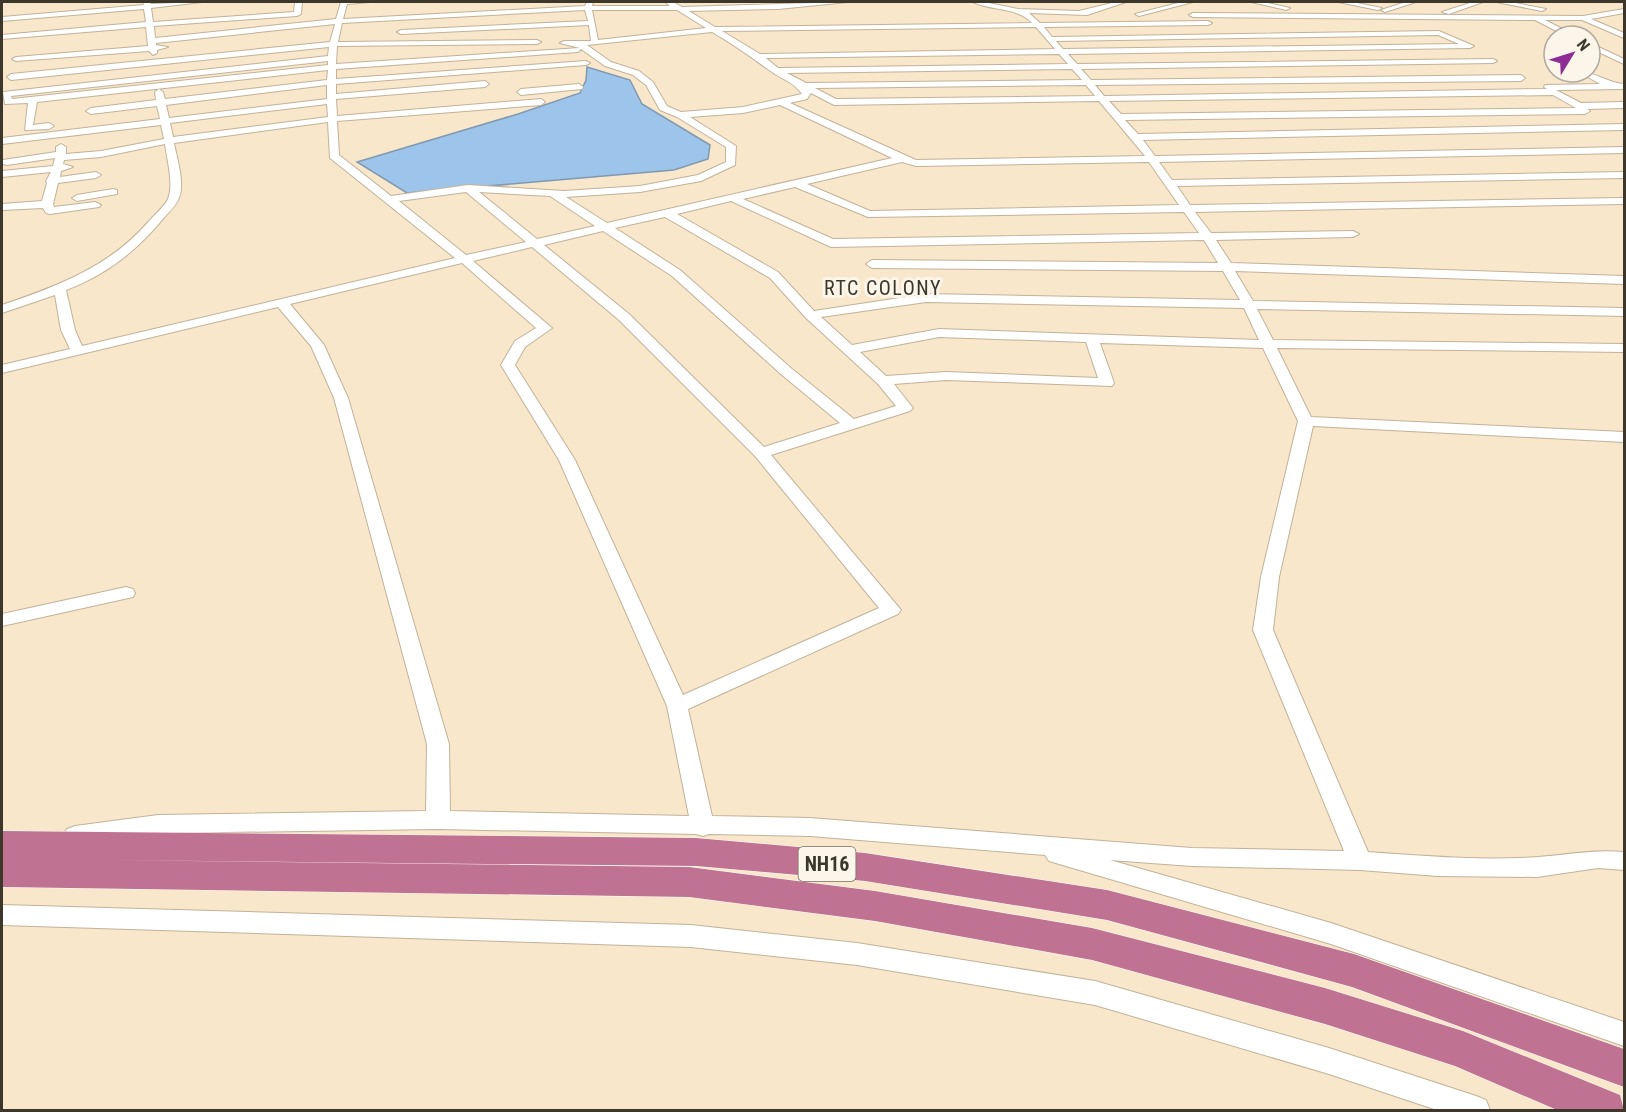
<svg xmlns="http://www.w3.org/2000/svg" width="1626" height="1112" viewBox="0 0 1626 1112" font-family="'Roboto Condensed',sans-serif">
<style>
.water{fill:#9dc4ea;stroke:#8099b1;stroke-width:1.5}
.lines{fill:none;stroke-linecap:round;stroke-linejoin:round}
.minor-casing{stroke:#c2b297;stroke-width:2}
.highway-casing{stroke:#fff;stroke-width:1}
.minor{fill:#fff;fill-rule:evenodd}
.highway{fill:#bf7291;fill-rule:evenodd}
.labels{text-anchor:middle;stroke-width:6;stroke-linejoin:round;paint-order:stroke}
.far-quarter-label{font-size:20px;letter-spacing:1.5px;fill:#3d362b;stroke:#fcf5ea}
.shield{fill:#fcf5ea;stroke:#766f64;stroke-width:1.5}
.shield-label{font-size:20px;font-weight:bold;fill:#3d362b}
</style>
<rect width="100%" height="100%" fill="#f8e7cb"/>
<path class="water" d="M587,67L630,80L642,104L710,145L708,159L674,170L407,193L357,162L518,114L580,93L586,80Z"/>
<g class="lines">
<defs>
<g id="minor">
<path d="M143,2H150L151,4L202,2L151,8L153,22L294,12L295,2H302L301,14L297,16L154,26L155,38L336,19L341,2H370L347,4L343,19L585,6L587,2H593L592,6H670L665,2H673L682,7L848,2L778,9L689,11L715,27L1032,23C1018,7 991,11 973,2H984L1018,9L1079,11L1116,2H1126L1087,15L1029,13L1040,23L1208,21L1212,23L1208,25L1044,27L1052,37L1439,31L1474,46L1470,48L1068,54L1077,64L1493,59L1497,61L1493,63L1081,69L1091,80L1521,75L1525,78L1521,81L1095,85L1104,96L1547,89L1544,87L1545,85L1600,84L1579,72C1596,72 1608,83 1624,84V89L1556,90L1581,103L1624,102V108L1587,109L1590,111L1585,114L1125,120L1138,134L1624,124V130L1143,140L1155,156L1624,147V153L1159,162L1172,180L1624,172V178L1177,186L1190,205L1624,198V204L1195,212L1211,233L1353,231L1359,234L1353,237L1216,240L1231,263L1624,276V284L1235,271L1253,301L1624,308V316L1257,309L1273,340L1624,344V352L1277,348L1311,417L1624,432V442L1313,426L1279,577L1273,630L1368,852C1424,856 1482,861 1538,857C1567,855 1595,849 1624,852V870L1598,868L1537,877L1438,876L1360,870L1192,866L1110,860L1331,923L1624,1022V1046L1331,944L1049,861L1045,855L810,836L709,834L703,836L696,834L438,829L158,833L75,844L67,841L63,835L67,829L75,826L158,815L426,811L427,744L334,398L311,346L278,307L2,373V365L70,349L61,330L55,295L2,313V305C58,286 110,267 150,220C156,213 164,207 168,199C174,184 167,160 165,144L101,157L64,160L63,164L73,167L61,171L60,177L96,172L101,175L96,178L58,183L53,204L54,207L95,202L101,205L99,207L50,214L46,213L43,208L2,210V204L42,201L47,183L46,181L51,172L2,177V171L53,166L55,158L7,165L3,164V160L56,152V147L61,144L66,147V154L101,151L164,139L161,125L2,144V138L160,119L157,106L91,114L86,111L91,108L156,100L155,92L159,89L163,92L165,99L327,80L328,70L37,102L33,125L49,123L54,126L49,129L25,130L28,103L5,104L3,92L328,56L329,47L11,80L7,77L11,74L330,42L335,24L156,43V45L168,47L157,50V53L153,55L149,51L16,61L12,59L16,57L148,46L146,27L2,39V35L146,22L144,9L2,21V17L144,5ZM585,10L588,21L401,30L397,32L401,34L589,25L591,41H564L560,43L580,48L336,64L337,46L537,44L541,42L537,40L338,42L342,23ZM592,10H677L706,28L598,40ZM1036,27L1055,49L760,54L722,31ZM712,32C733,44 752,58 772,72C783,80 794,82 802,94L743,107L681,112L667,106L653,82L639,71L611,62L587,45ZM1438,35L1459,44L1063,49L1056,41ZM581,49L605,66L633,75L646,85L660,110L677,117L726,147V162L698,175L640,186L564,191L468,185L391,196L339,155L337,121L541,105L545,102L541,99L337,116L336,99L485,87L489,84L485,81L336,94V84L586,65L590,63L586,61L336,79V69L578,52ZM1059,54L1068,64L778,68L766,58ZM328,61V65L12,99L11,96ZM1072,69L1082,80L806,83L787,73ZM327,85V99L169,118L166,105ZM1086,85L1095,96L836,99L815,88ZM811,93L834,105L1099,101L1145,156L916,160L790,103L807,99ZM1553,95L1576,108L1121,114L1109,101ZM327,104L328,117L173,137L170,123ZM780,105L892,158L607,223L566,197L640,192L701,181L735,165L736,146L690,117L743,113ZM328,122L330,158L455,258L82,346L75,330L66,290C106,275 135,252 162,220C168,213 176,206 179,198C185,183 177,159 174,143ZM902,162L916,166L1149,162L1179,205L870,211L807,184ZM795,187L868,217L1184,212L1199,233L833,239L743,199ZM466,192L526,242L466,255L399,201ZM479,192L550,196L595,226L537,239ZM731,201L831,247L1204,240L1218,263L872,260L866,264L872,268L1223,271L1240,300L926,294L814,311L778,272L677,214ZM665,217L770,278L806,318L878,384L896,406L854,419L792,369L680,270L615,228ZM603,231L672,276L782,375L840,423L764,447L629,314L544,245ZM532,247L619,320L755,456L879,608L683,695L575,460L515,365L525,347L552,328L473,261ZM462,263L536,328L515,341L501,365L559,460L667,706L689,816L450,811L449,744L348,398L324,345L290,304ZM926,302L1244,308L1259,340L939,329L852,345L821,317ZM939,337L1086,342L1098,378L946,372L886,376L860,352ZM1100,343L1263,348L1298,421L1261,577L1253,630L1344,851L1192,848L810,818L712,816L688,709L898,614L901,610L771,455L910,411L913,408L894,384L946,380L1112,386L1114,383Z"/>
<path d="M1182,2H1193L1139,16L1135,14Z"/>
<path d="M1251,2H1263L1290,8L1286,10Z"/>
<path d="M1338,2H1352L1382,8L1378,10Z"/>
<path d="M1406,2H1416L1385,12L1381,10Z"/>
<path d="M1473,2H1483L1449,14L1442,12Z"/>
<path d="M1496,2H1510L1546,9L1542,11Z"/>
<path d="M1624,9V13L1591,19L1624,33V38L1582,20H1545L1576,36H1566L1535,20L1193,17L1189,15L1193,13L1583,16Z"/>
<path d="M1590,43L1624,59V64L1590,48Z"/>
<path d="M579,84L583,87L582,89L521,95L517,92L521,89Z"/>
<path d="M113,189L117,190V194L77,201L72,198L77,195Z"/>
<path d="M126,587L133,589L135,593L133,597L2,626V614Z"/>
<path d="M2,905L691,925L857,943L1095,981L1329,1048L1476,1096L1486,1100L1490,1110H1437L1329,1074L1095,1005L857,965L691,947L2,925Z"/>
</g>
<path id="highway" d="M2,831L696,838L865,853L1107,890L1354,954L1624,1049V1087L1352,987L1107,920L865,881L696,866L100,860L689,867L875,891L1092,928L1325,988L1463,1031L1620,1095L1624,1110H1557L1455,1066L1325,1024L1092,960L875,921L689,897L2,887Z"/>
</defs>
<use href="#minor" class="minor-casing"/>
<use href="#highway" class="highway-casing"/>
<use href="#minor" class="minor"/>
<use href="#highway" class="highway"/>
</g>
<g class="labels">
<g class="far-quarter-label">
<text x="883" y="295">RTC COLONY</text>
</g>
<rect class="shield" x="798.5" y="847" width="57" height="34" rx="4.5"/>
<g class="shield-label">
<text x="827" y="871">NH16</text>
</g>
</g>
<rect width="1626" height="1112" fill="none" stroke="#3d362b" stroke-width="6"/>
<g transform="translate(1572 54) rotate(52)"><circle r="28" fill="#fcf5ea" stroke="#b0a99e" stroke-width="1.5"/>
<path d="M0-4.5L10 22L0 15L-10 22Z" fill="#8d2c94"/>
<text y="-9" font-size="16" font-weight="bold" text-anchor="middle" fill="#3d362b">N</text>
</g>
</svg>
